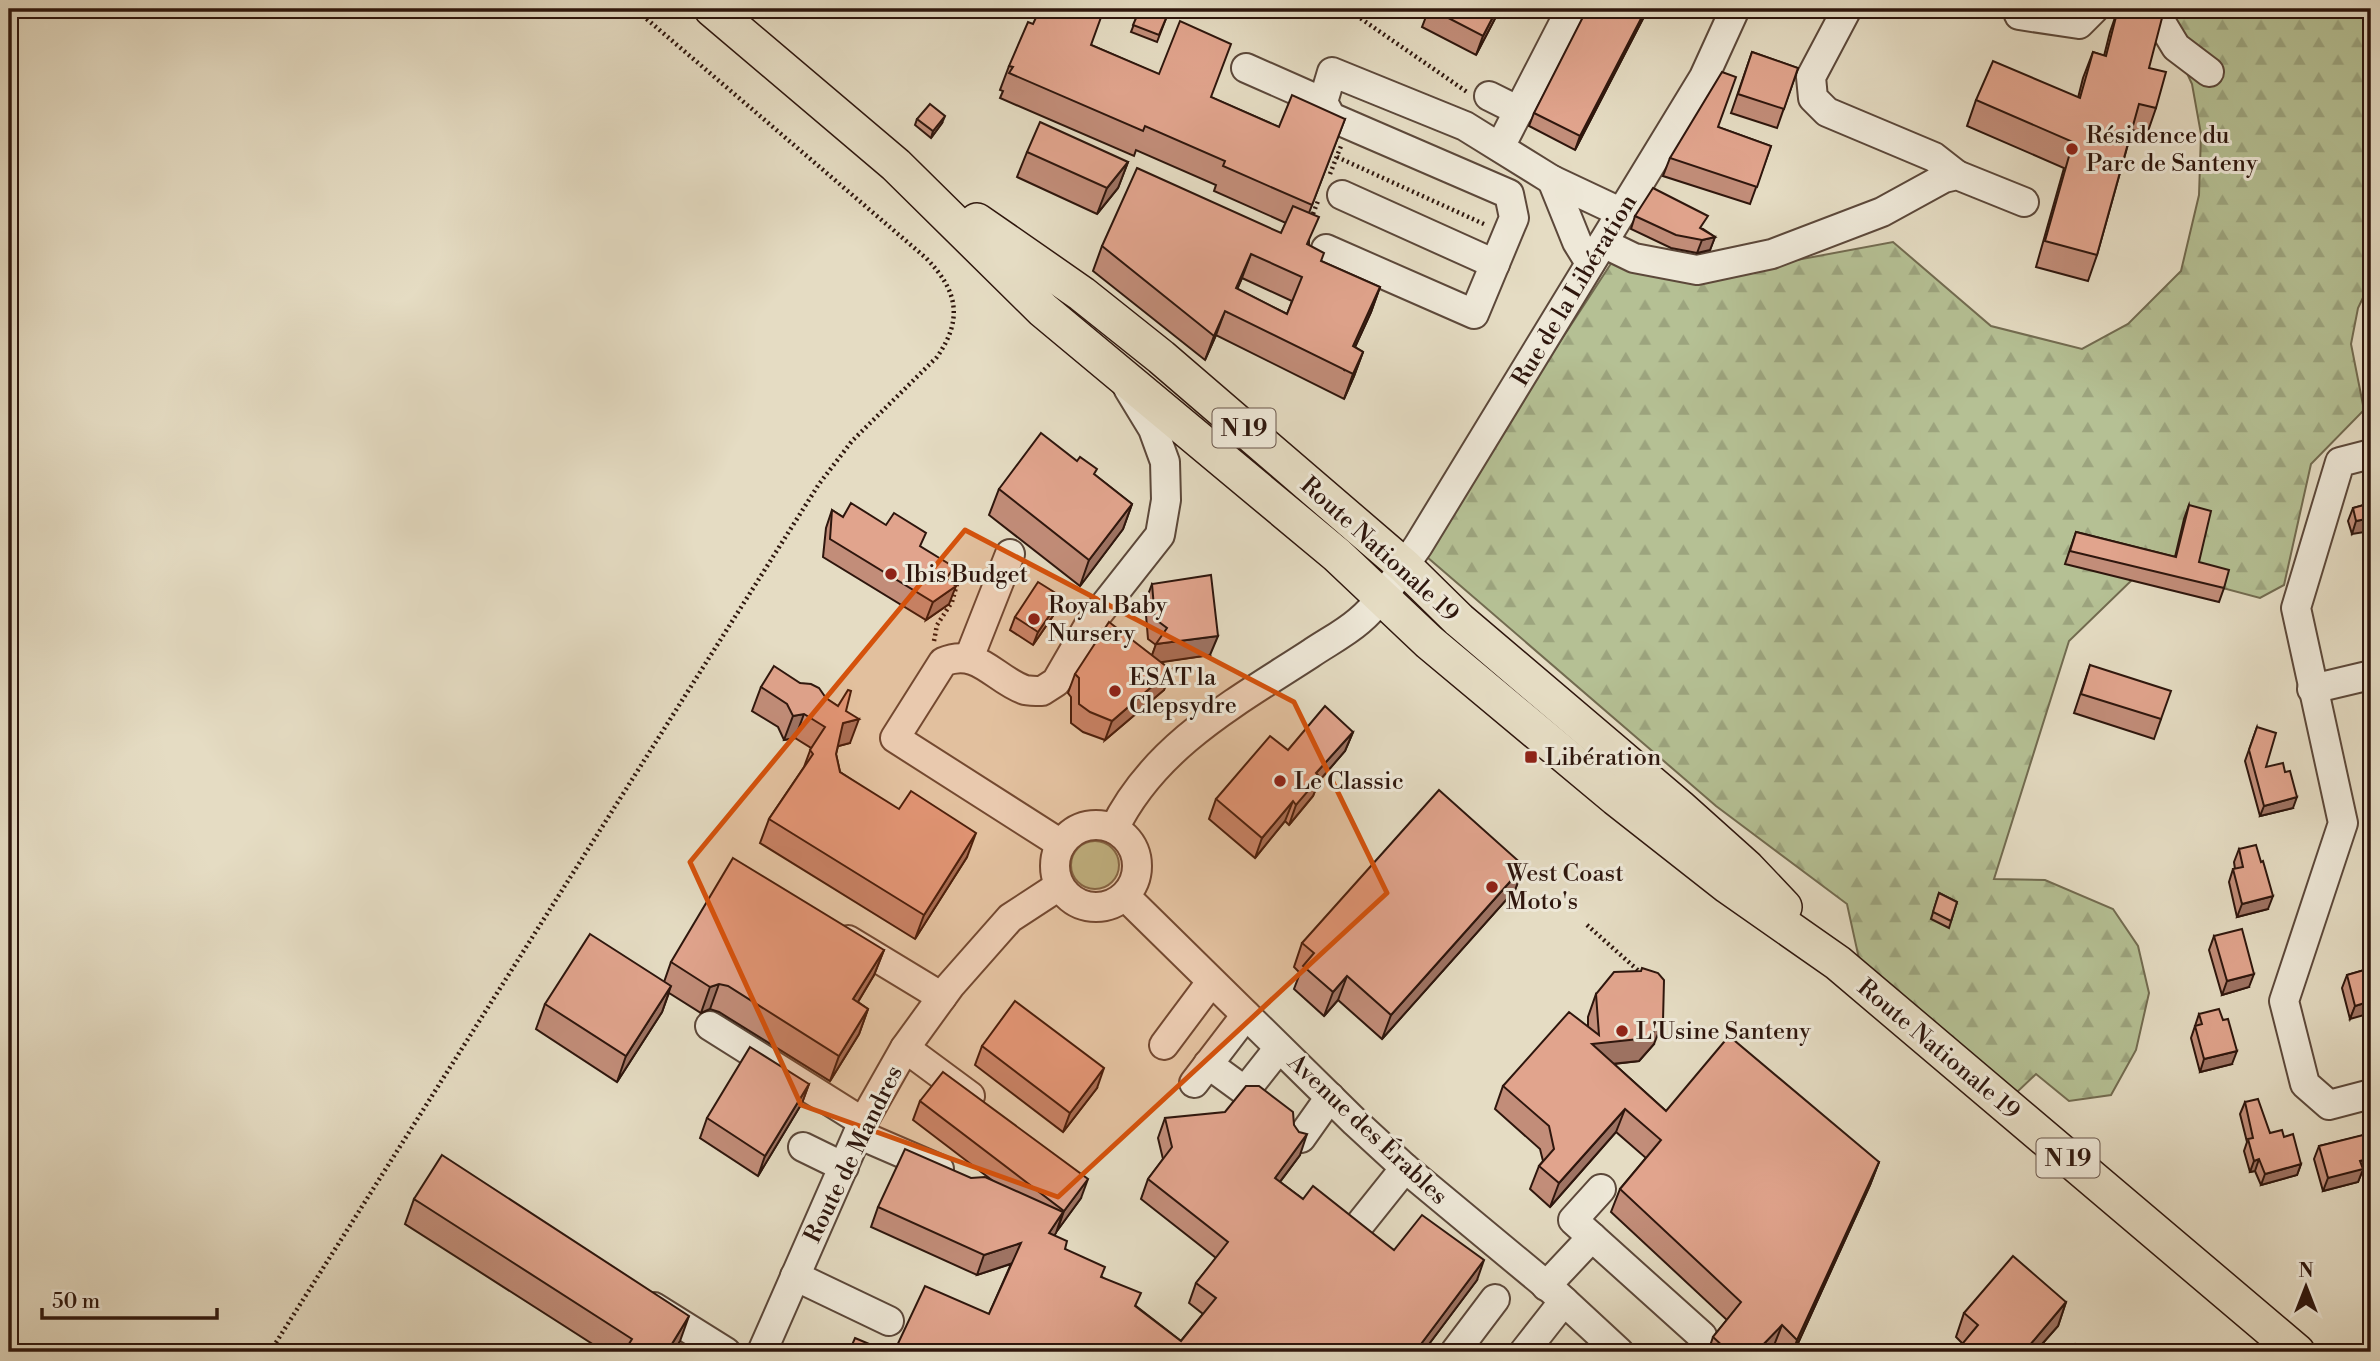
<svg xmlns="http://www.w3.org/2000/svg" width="2380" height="1361" viewBox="0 0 2380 1361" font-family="'Libre Bodoni',serif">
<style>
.grass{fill:#b5c094;stroke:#726b50;stroke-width:2}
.forest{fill:url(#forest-firs);stroke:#726b50;stroke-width:2}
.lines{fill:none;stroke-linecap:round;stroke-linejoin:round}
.minor-casing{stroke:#5c483a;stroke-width:32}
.major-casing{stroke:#2e160d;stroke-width:38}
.path{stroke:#2e160d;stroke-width:4.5;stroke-dasharray:2 3.5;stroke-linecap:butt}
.minor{stroke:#eee8d8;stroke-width:28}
.major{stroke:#e5dcc3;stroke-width:35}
.wall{fill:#c28d79;stroke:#2e160d;stroke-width:2;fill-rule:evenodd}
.shaded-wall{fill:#9e7363;stroke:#2e160d;stroke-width:2}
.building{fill:#e1a48d;stroke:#2e160d;stroke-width:2;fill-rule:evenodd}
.marked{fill:#d5520c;fill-opacity:0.2;stroke:#d5520c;stroke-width:5;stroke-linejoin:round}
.poi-dot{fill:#8f2418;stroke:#eee8d8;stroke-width:2.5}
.labels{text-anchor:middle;stroke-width:6;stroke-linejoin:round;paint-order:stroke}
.shield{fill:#eee8d8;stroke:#68554a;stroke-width:2}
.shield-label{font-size:23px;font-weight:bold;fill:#2e160d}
.poi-label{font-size:24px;fill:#2e160d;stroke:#eee8d8;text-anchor:start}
.street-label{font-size:24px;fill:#2e160d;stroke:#eee8d8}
</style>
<defs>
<pattern id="forest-firs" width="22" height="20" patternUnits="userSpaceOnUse" patternTransform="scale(1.75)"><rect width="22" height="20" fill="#b5c094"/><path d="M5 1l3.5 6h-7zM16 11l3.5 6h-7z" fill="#9ca47e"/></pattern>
</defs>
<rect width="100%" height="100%" fill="#e5dcc3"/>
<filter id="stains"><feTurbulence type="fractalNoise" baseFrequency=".00286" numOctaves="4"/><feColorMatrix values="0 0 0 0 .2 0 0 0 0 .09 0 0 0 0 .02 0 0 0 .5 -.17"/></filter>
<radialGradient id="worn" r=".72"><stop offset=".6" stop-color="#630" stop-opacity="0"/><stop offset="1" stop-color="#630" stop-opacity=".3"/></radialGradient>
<circle class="grass" cx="1095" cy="865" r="24"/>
<path class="forest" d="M2157,9H2371V281L2358,308L2351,344L2364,410L2311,464L2284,585L2260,598L2189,579L2136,576L2069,641L1994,879L2045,880L2113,909L2138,946L2149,993L2136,1050L2111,1095L2069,1101L2036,1074L2014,1095L1863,977L1847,904L1716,806L1427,557L1539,374L1612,262L1695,279L1893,242L1991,326L2082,349L2128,324L2181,271L2199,195L2201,134L2192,84Z"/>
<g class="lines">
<defs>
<g id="minor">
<path d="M1847,9L1811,77L1813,98L1827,112L1934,157L1957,175"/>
<path d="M2153,9L2176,47L2209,72"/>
<path d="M2019,15L2079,24L2094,9"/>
<path d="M1246,68L1323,102"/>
<path d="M1489,96L1519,111"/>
<path d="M1500,147L1571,9"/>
<path d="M1552,180L1577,242L1590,263"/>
<path d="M1342,195L1495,264"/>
<path d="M1603,243L1634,258L1697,270L1772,254L1882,212L1944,178L1957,175L2024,202"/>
<path d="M1326,249L1474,314L1514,218L1509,194L1331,117L1323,102L1332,72L1465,126L1552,180L1620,212"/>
<path d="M2371,454L2340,462L2296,608L2343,823L2284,1001L2305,1084L2329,1105L2371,1094"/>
<path d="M969,658L1010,554"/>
<path d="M2312,689L2371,675"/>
<circle cx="1096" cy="866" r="41"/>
<path d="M1114,829C1154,746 1236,702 1310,654C1326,643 1344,634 1359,621C1383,601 1400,571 1418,546L1704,77L1735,9"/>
<path d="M1061,844L895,738L943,662C978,647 995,680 1025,690C1030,691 1037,691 1042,691L1056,682L1089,625L1160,535L1166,500L1165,462L1153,429L1128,388"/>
<path d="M1125,896L1355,1122L1405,1168L1552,1290L1619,1352"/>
<path d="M848,940L942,997"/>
<path d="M710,1026L863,1122"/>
<path d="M1164,1045L1211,982"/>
<path d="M905,1048L970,1096"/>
<path d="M1208,1064L1245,1091L1279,1048"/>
<path d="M1194,1083L1246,1015"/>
<path d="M858,1134L939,1169"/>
<path d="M1301,1138L1330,1097"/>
<path d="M803,1147L844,1167"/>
<path d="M1601,1189L1573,1220L1702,1336"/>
<path d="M1361,1223L1405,1168"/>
<path d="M795,1276L889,1321"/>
<path d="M1546,1286L1592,1237"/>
<path d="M654,1307L726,1352"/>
<path d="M762,1352L863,1122L905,1048L950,986L1010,918L1059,886"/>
<path d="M1455,1352L1495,1299"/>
<path d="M1524,1352L1564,1301"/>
</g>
<g id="major">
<path d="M712,9L896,165L1043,310L1337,555L1429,642L1616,798L1728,886L1838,963L2297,1352"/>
<path d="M977,221L1082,294L1161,357L1404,566L1459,620L1679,807L1747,868L1784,907"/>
</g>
</defs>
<use href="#minor" class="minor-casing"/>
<use href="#major" class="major-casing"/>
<g class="path">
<path d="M1347,9L1467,92"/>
<path d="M1337,157L1486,225"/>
<path d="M1330,174L1341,146"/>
<path d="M1311,219L1318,201"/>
<path d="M934,641L937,625L952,602L961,570"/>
<path d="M1587,925L1641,973"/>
<path d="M270,1352L819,484L852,441L937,357C964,318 957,290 926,258L635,9"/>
</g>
<use href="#minor" class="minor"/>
<use href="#major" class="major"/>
</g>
<g class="wall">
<path d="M1140,9L1167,16L1157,42L1131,32Z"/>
<path d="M1429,9H1500L1476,55L1422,27Z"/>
<path d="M1648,9L1575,150L1529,126L1534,113Z"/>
<path d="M2118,9L2149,68L2156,108L2147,134L2132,130L2097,255L2088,281L2036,267L2064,168L1967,126L1976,100L2078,98L2083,78L2093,52L2104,56L2110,32Z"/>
<path d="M1091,45L1279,127L1345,119L1309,213V245L1321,261L1380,287L1371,312L1355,347L1363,352L1354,376L1344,399L1216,335L1205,360L1093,271L1102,246L1281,233L1286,223L1214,191L1216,185L1136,150L1134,156L1000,98L1003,91L1000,90L1009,66ZM1242,278L1292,301L1287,314L1237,289Z"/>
<path d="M1752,52L1798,68L1777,128L1731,113Z"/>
<path d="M917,119L942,123L931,138L915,125Z"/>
<path d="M1718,127L1771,146L1750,204L1663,176L1670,158Z"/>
<path d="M1027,152L1128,162L1118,188L1097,214L1017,177Z"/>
<path d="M1635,216L1703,229L1715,237L1710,250L1697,253L1671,248L1631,229Z"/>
<path d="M1095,475L1132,504L1123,529L1080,586L989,515L999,489Z"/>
<path d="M2371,503L2352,534L2348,521L2353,508Z"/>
<path d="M2189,505L2199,562L2224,588L2219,602L2065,564L2076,532L2175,557L2184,519Z"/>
<path d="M832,510L843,517L921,547L949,581V604L926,620L823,557L826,528Z"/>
<path d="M1152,584L1210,655L1160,662L1171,670L1164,690L1105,740L1083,732L1071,723V697L1068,693L1075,674L1152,655L1156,645L1148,639L1145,603Z"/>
<path d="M1062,597L1057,610L1033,645L1010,630L1015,617Z"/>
<path d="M2090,665L2161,719L2154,739L2074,713Z"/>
<path d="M800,683L846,711L850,743L838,746L836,754L840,772L967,857L915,939L760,843L769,819L804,767L811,748L795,738L784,740L778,727L752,711L761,687Z"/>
<path d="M2368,689H2371V728L2364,702Z"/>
<path d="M2257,727L2266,767L2293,808L2260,816L2245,761Z"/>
<path d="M1353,732L1345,751L1319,781L1313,796L1289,825L1285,821L1255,858L1209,819L1216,799L1288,750Z"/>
<path d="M2239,849L2268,909L2237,917L2229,882L2233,869H2235L2234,862Z"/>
<path d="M1524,866L1515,890L1382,1039L1338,1000L1324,1016L1294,989L1300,973L1294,967L1302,943Z"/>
<path d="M1939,893L1957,902L1949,928L1931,919Z"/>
<path d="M2214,936L2249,987L2222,995L2209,950Z"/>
<path d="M884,950L874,975L858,1002L868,1009L859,1034L830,1081L719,1012L710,1009L701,1013L669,993L662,1012L617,1082L536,1029L545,1004L664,982L671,962Z"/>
<path d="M2371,968L2350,1019L2342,988L2347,975Z"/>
<path d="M1596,994L1654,1044L1639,1061L1614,1064L1666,1111L1879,1162L1870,1185L1794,1352H1777L1773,1348L1769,1352H1708L1713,1337L1727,1320L1611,1212L1620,1189L1646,1158L1616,1132L1550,1207L1530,1189L1539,1166L1543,1161L1540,1149L1495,1109L1503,1086L1588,1027V1017Z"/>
<path d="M2199,1014L2232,1064L2200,1072L2191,1038Z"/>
<path d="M982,1046L1097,1088L1063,1132L975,1065Z"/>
<path d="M809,1084L802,1103L758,1176L700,1138L707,1118Z"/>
<path d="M920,1101L1081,1198L1054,1235L1065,1249L1102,1277L1136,1306L1181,1341L1203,1314L1189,1303L1196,1283L1216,1258L1141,1199L1148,1179L1163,1159L1158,1138L1165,1118L1294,1125L1300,1155L1280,1182L1303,1199L1394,1250L1477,1280L1423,1352H894L989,1314L1011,1264L977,1275L871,1227L878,1207L971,1178L993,1181L913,1120Z"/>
<path d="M2245,1102L2270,1133L2284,1137L2301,1164L2297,1175L2261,1185L2255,1171L2250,1172L2244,1151L2247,1142L2240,1114Z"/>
<path d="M2371,1127V1169L2362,1172L2358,1182L2323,1191L2314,1159L2319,1146L2369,1134Z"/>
<path d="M414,1199L680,1341L673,1352H605L405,1224Z"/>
<path d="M2066,1302L2058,1326L2035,1352H1960L1963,1344L1956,1337L1964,1313Z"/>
</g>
<g class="shaded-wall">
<path d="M1497,9H1500L1476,55L1483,36Z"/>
<path d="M1646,9H1648L1575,150L1580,136Z"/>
<path d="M945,116L942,123L931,138L933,131Z"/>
<path d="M1128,162L1118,188L1097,214L1107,188Z"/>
<path d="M1715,237L1710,250L1697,253L1702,240Z"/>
<path d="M1251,254L1242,278L1227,313L1236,288Z"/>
<path d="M1380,287L1371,312L1344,371L1353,346Z"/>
<path d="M1225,311L1216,335L1205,360L1214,336Z"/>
<path d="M1363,352L1354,376L1344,399L1353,374Z"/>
<path d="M1132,504L1123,529L1080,586L1089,560Z"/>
<path d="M2371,518V531L2352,534L2356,521Z"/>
<path d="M956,586L949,604L926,620L933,602Z"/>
<path d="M1062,597L1057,610L1033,645L1038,632Z"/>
<path d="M1218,636L1210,655L1149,664L1156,644Z"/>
<path d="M1171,670L1164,690L1105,740L1112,721Z"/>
<path d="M804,714L795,738L784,740L793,716Z"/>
<path d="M859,719L850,743L835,747L843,723Z"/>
<path d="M1353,732L1345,751L1319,781L1313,796L1289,825L1296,805L1316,773Z"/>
<path d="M2297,797L2293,808L2260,816L2264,806Z"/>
<path d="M1293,801L1285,821L1255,858L1262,838Z"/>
<path d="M976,833L967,857L915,939L924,915Z"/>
<path d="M1524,866L1515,890L1382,1039L1391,1015Z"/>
<path d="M2273,896L2268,909L2237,917L2242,904Z"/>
<path d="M884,950L874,975L844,1025L853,999Z"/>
<path d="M2254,974L2249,987L2222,995L2227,981Z"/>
<path d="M1347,976L1338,1000L1324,1016L1333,992Z"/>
<path d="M719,984L710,1009L701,1013L710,987Z"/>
<path d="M671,986L662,1012L617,1082L626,1056Z"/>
<path d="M2371,1001V1013L2350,1019L2355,1006Z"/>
<path d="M868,1009L859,1034L830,1081L839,1056Z"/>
<path d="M1663,1021L1654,1044L1639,1061L1583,1067L1592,1044Z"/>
<path d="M2237,1051L2232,1064L2200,1072L2204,1059Z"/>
<path d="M1104,1068L1097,1088L1063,1132L1070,1113Z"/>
<path d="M809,1084L802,1103L758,1176L765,1156Z"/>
<path d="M1625,1109L1616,1132L1550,1207L1559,1183Z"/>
<path d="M1307,1134L1300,1155L1267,1199L1275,1178Z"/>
<path d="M2371,1158V1169L2362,1172L2358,1182L2323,1191L2328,1178L2360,1161Z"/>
<path d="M2259,1159L2255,1171L2250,1172L2254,1161Z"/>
<path d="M1879,1162L1870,1185L1794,1352H1793L1797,1340Z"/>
<path d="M2301,1164L2297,1175L2261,1185L2265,1174Z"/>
<path d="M1088,1179L1081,1198L1057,1231L1064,1211Z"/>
<path d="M1063,1212L1056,1233L1041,1253L1049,1233Z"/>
<path d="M1021,1243L1013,1263L977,1275L984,1255Z"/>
<path d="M1484,1260L1477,1280L1423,1352H1415Z"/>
<path d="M2066,1302L2058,1326L2035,1352H2024Z"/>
<path d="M689,1316L680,1341L673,1352H667Z"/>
<path d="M1782,1325L1773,1348L1769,1352H1756Z"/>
</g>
<g class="building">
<path d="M1040,9H1104L1091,45L1159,74L1180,21L1231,44L1211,97L1279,127L1292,95L1345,119L1312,205L1223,166L1225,161L1145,126L1143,131L1009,73L1013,67L1009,66L1028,22L1033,24Z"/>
<path d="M1140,9H1147L1167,16L1159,35L1133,25Z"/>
<path d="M1431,9H1497L1483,36Z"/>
<path d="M1587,9H1646L1580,136L1534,113Z"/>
<path d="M2118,9H2127L2162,18L2149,68L2166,72L2156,108L2139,104L2097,255L2045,241L2073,142L1976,100L1993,61L2080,98L2093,52L2106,56Z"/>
<path d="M1752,52L1798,68L1784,109L1738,94Z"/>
<path d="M1722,72L1736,77L1718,127L1771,146L1757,187L1670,158Z"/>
<path d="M930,104L945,116L933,131L917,119Z"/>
<path d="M1040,122L1128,162L1107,188L1027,152Z"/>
<path d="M1137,168L1281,233L1293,206L1319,217L1307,244L1324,253L1321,261L1380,287L1353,346L1363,352L1353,374L1225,311L1214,336L1102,246ZM1251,254L1302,277L1287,314L1236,288Z"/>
<path d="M1653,188L1708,216L1700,228L1715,237L1702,240L1676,235L1635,216Z"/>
<path d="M1041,433L1077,461L1080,457L1097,469L1094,474L1132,504L1089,560L999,489Z"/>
<path d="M851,503L886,525L894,513L926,533L920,546L954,567L946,579L956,586L933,602L830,539L832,510L843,517Z"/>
<path d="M2371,503V518L2356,521L2353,508Z"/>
<path d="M2189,505L2211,511L2199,562L2229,570L2224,588L2070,551L2076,532L2176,557Z"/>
<path d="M1211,575L1218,636L1156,644L1167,628L1155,619L1152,584Z"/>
<path d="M1038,582L1062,597L1038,632L1015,617Z"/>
<path d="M1109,622L1171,670L1112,721L1090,712L1079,704V678L1075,674Z"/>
<path d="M2090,665L2171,691L2161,719L2081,694Z"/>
<path d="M774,666L800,683L811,684L819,688L826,698L838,706L848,690L851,691L846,711L859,719L843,723L836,754L840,772L899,809L911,791L976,833L924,915L769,819L813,754L810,750L825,727L804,714L793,716L787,704L761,687Z"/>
<path d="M2368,689H2371V700Z"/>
<path d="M1325,706L1353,732L1316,773L1320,777L1296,805L1293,801L1262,838L1216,799L1270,736L1288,750Z"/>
<path d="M2257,727L2276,733L2266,767L2283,763L2285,772L2290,771L2297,797L2264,806L2249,750Z"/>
<path d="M1439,790L1524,866L1391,1015L1347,976L1333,992L1303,966L1314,953L1302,943Z"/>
<path d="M2256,845L2261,862L2263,861L2273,896L2242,904L2233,869L2243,867L2239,849Z"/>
<path d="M733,858L884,950L853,999L868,1009L839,1056L728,986L719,984L710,987L671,962Z"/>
<path d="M1939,893L1957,902L1951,921L1933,912Z"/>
<path d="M2242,929L2254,974L2227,981L2214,936Z"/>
<path d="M590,934L671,986L626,1056L545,1004Z"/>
<path d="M1642,968L1658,973L1664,980L1663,1021L1648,1038L1592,1044L1666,1111L1729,1036L1879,1162L1797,1340L1782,1325L1756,1352H1729L1713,1337L1741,1302L1620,1189L1661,1140L1625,1109L1559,1183L1539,1166L1554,1149L1549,1126L1503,1086L1569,1012L1599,1035L1596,994L1614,972L1641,971Z"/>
<path d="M2371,968V1001L2355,1006L2347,975Z"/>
<path d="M1015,1001L1104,1068L1070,1113L982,1046Z"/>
<path d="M2219,1009L2223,1020L2228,1019L2237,1051L2204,1059L2195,1026L2202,1024L2199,1014Z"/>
<path d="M750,1047L809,1084L765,1156L707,1118Z"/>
<path d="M943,1072L1088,1179L1064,1211L920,1101Z"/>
<path d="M1246,1086H1259L1293,1112L1294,1125L1299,1132L1307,1134L1275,1178L1303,1199L1313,1186L1394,1250L1422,1215L1484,1260L1415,1352H894L925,1286L989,1314L1021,1243L984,1255L878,1207L905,1149L971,1178L985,1177L1063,1212L1049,1233L1067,1241L1065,1249L1105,1267L1101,1277L1141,1293L1135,1306L1181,1341L1216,1298L1196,1283L1228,1242L1148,1179L1172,1147L1165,1118L1225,1112Z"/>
<path d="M2258,1099L2270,1133L2282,1130L2284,1137L2293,1134L2301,1164L2265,1174L2259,1159L2254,1161L2248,1139L2253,1138L2245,1102Z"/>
<path d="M2371,1133V1158L2360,1161L2363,1169L2328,1178L2319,1146Z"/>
<path d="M442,1155L689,1316L667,1352H624L632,1339L414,1199Z"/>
<path d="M2013,1256L2066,1302L2024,1352H1974L1963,1343L1978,1325L1964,1313Z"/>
<path d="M855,1338L888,1352H849Z"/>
<path d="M2075,1344L2085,1352H2053Z"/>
</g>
<path class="marked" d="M965,530L1294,702L1387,893L1058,1197L801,1105L690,862Z"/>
<g class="poi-dot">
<circle cx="2072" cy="149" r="7"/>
<circle cx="891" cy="574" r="7"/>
<circle cx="1034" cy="619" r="7"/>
<circle cx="1115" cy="691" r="7"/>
<rect x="1524" y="750" width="14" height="14" rx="3.5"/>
<circle cx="1280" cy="781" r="7"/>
<circle cx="1492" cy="887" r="7"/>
<circle cx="1622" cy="1031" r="7"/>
</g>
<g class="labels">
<g class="shield">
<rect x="1212.5" y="408.5" width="63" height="39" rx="5"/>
<rect x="2036.5" y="1138.5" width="63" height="39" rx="5"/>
</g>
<g class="shield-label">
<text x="1244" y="436">N 19</text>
<text x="2068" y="1166">N 19</text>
</g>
<g class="poi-label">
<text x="2086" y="143">Résidence du<tspan x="2086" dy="28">Parc de Santeny</tspan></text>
<text x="905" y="582">Ibis Budget</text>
<text x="1048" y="613">Royal Baby<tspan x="1048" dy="28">Nursery</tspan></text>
<text x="1129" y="685">ESAT la<tspan x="1129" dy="28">Clepsydre</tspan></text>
<text x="1545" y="765">Libération</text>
<text x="1294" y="789">Le Classic</text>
<text x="1506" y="881">West Coast<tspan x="1506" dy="28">Moto's</tspan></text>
<text x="1636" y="1039">L'Usine Santeny</text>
</g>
<g class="street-label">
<text transform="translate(1574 290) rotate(-59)" y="8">Rue de la Libération</text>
<text transform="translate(1380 549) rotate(42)" y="8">Route Nationale 19</text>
<text transform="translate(1939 1049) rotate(40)" y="8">Route Nationale 19</text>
<text transform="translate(1368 1129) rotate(43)" y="8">Avenue des Érables</text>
<text transform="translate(853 1154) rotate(-64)" y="8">Route de Mandres</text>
</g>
</g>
<rect width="2380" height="1361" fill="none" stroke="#e5dcc3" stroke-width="35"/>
<rect x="10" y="10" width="2359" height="1340" fill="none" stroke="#2e160d" stroke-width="3.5"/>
<rect x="18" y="18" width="2345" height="1326" fill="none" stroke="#2e160d" stroke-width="2"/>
<g transform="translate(2306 1287)" stroke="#eee8d8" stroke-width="5" paint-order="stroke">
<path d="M0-5L12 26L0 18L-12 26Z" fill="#2e160d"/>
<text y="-10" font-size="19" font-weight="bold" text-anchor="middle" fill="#2e160d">N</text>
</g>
<path d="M42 1308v10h175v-10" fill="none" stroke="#2e160d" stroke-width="3.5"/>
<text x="52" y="1308" font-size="21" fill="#2e160d" stroke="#eee8d8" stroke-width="5" paint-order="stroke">50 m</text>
<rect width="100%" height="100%" filter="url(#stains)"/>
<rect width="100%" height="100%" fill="url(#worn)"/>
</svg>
